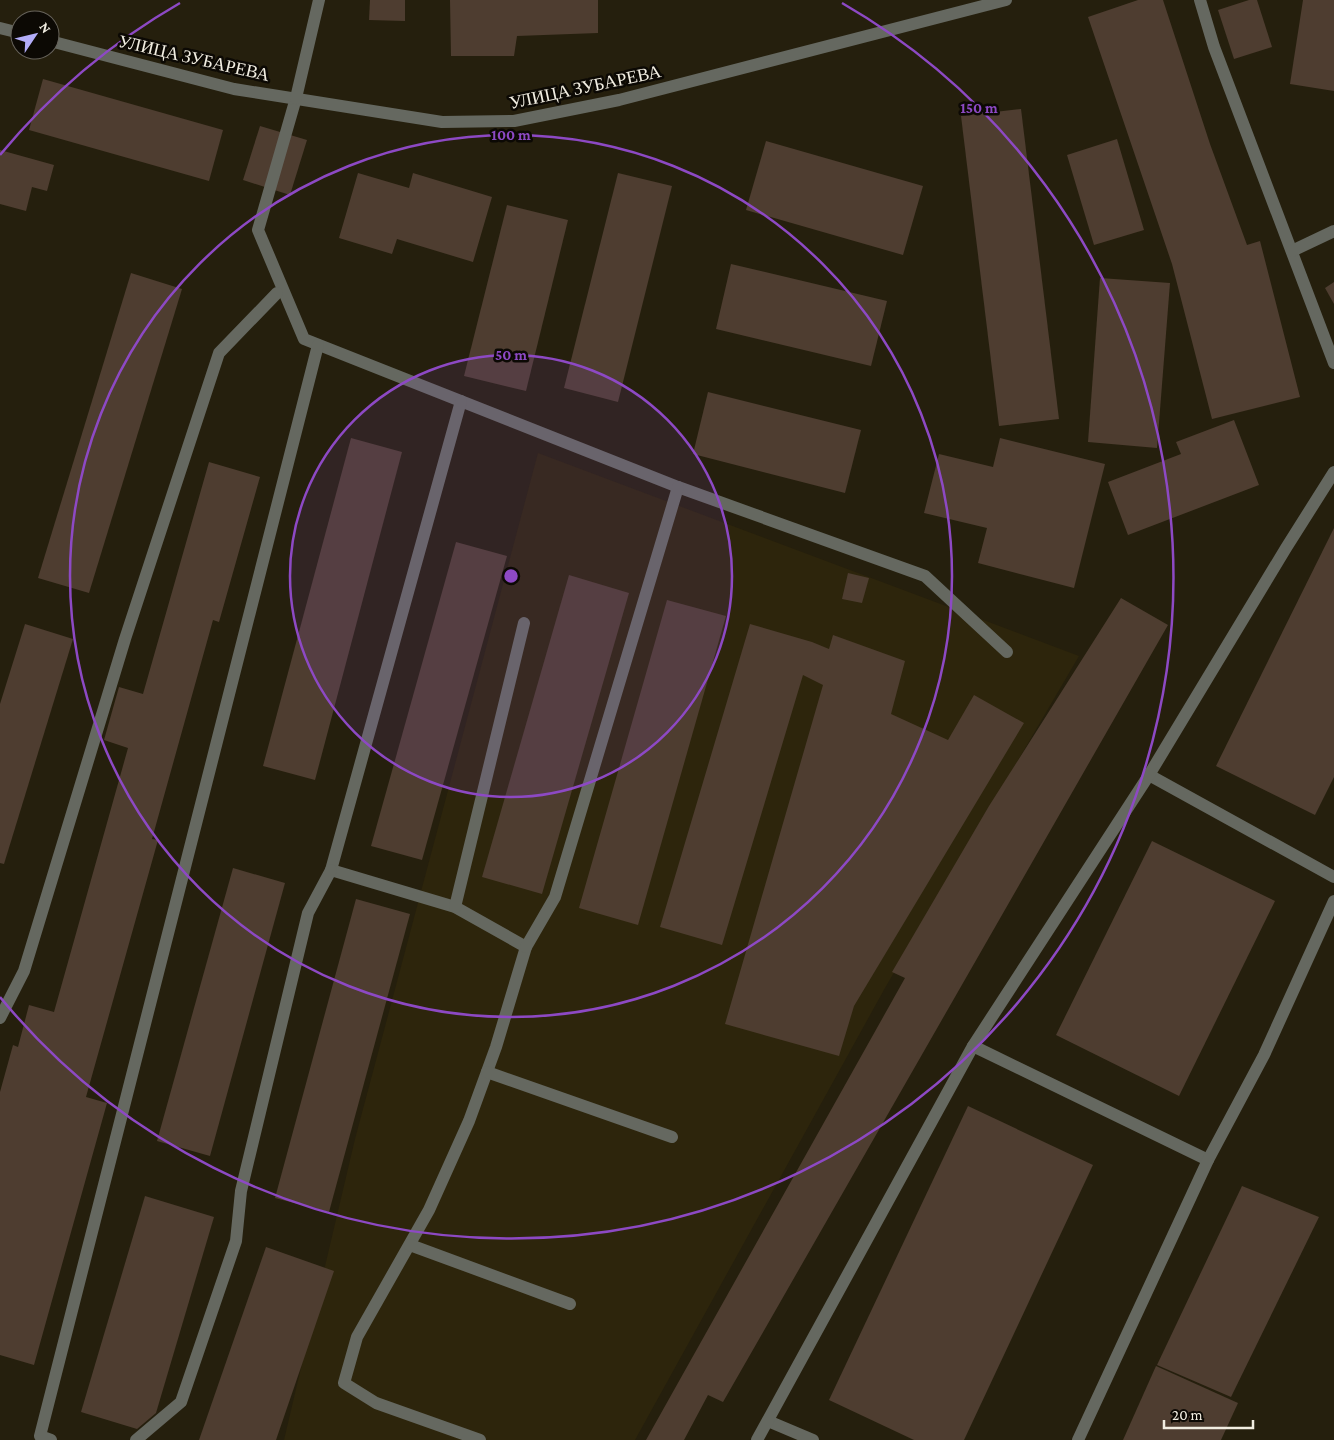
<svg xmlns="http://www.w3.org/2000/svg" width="1334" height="1440" viewBox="0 0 1334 1440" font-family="'Crimson Pro',serif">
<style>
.built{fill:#2d250c}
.building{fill:#4e3d30}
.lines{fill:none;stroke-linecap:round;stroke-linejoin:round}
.service{stroke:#656860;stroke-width:12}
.minor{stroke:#656860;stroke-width:12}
.ring{fill:none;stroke:#8d49c4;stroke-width:2.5}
.labels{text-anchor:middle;stroke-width:5;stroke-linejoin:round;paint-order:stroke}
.street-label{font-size:18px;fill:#f1ede1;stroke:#0c0904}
.centre{fill:#8d49c4;stroke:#0c0904;stroke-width:2.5}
.ring-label{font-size:15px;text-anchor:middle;font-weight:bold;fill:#8d49c4;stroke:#0c0904;stroke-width:5;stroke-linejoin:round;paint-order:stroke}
</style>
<rect width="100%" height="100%" fill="#251f0d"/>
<path class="built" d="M538,453L1079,656L885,988L635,1440H284L355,1139Z"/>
<g class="building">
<path d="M370,0H405V21L369,20Z"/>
<path d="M450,0H598V33L517,36L514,56H451Z"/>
<path d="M1138,0H1163L1210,144L1247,245L1260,241L1300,397L1212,419L1172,264L1088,17Z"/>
<path d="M1249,0H1257L1272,47L1234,59L1218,10Z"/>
<path d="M1303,0H1334V91L1290,84Z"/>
<path d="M43,79L223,130L209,181L29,130Z"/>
<path d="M1021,109L1059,419L999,426L961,116Z"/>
<path d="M260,126L307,140L290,195L243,180Z"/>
<path d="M1117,139L1144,230L1094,245L1067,155Z"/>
<path d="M766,141L923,186L903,255L746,210Z"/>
<path d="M0,150L54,165L47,191L32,187L26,211L0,204Z"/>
<path d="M358,173L409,188L413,173L492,197L473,262L397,239L392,254L339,238Z"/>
<path d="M618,173L672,186L618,402L564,388Z"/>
<path d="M507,205L568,220L526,391L464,376Z"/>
<path d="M731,264L887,301L871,366L716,329Z"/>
<path d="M131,273L182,289L89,593L38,578Z"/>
<path d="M1100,278L1170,283L1157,448L1088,442Z"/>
<path d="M1334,282V304L1325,288Z"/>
<path d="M708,392L861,430L845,493L693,454Z"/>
<path d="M1234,420L1259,485L1128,535L1108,482L1181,454L1176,442Z"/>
<path d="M351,438L402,452L315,780L263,766Z"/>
<path d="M1000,438L1105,464L1074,588L978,563L987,528L924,513L939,454L993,467Z"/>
<path d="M209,462L260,477L219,622L213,620L152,839L158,840L86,1097L107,1103L34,1365L0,1355V1092L13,1045L18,1047L29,1005L54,1012L128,748L104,740L119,687L143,694Z"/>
<path d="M1334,528V777L1315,815L1216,766Z"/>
<path d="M456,542L507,556L422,860L371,846Z"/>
<path d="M848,573L869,578L862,603L842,599Z"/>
<path d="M569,575L629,593L542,894L482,877Z"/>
<path d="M1121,598L1168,625L723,1402L708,1395L684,1440H646L905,978L892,972L989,806Z"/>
<path d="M667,600L726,616L638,925L579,908Z"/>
<path d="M25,624L73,639L4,864L0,863V704Z"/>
<path d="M750,624L812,642L829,649L833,635L905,661L891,714L948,740L974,695L1024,723L854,1006L839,1056L725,1024L823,685L803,675L722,945L660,927Z"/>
<path d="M1152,841L1275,901L1179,1096L1056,1035Z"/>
<path d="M233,868L285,883L210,1156L157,1141Z"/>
<path d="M356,899L410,914L329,1212L275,1198Z"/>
<path d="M968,1106L1093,1165L964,1440H914L829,1400Z"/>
<path d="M1242,1186L1319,1217L1231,1397L1157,1365Z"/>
<path d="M145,1196L214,1217L156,1413L137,1429L81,1412Z"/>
<path d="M266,1247L334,1271L276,1440H199Z"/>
<path d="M1156,1366L1238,1403L1221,1440H1123Z"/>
</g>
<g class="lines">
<g class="service">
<path d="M1200,0L1214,47L1334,363"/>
<path d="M296,98L258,230L304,339L678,487L925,576L1007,652"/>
<path d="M1292,251L1334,231"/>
<path d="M461,401L331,870L455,907L526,947L496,1047L469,1121L429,1210L357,1337L344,1383L376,1403L480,1440"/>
<path d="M1149,775L1334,877"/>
<path d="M455,907L524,623"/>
<path d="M526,947L555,897L678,487"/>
<path d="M0,1018L24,971L125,639L219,353L277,293"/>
<path d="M973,1046L1208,1160"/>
<path d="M487,1072L672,1137"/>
<path d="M410,1245L570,1304"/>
<path d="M768,1421L813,1440"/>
<path d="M51,1440L40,1436L318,345"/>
<path d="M136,1440L181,1402L236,1241L241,1191L308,913L331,870"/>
<path d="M757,1440L973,1046L1149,775L1286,548L1334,472"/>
<path d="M1078,1440L1208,1160L1264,1055L1334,901"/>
</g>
<g class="minor">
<path d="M0,28L20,33"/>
<path d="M50,41L234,89L442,122L514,121L619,100L1006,0"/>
<path d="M296,98L319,0"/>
</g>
</g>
<circle cx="511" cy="576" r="221" fill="#8d49c4" fill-opacity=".12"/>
<g class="ring">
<circle cx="511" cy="576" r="221"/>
<circle cx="511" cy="576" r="441"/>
<path d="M0 155A662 662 0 0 1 180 3M842 3A662 662 0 1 1 0 997"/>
</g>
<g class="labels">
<g class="street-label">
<text transform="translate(194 58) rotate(13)" y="6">УЛИЦА ЗУБАРЕВА</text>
<text transform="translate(585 87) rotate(-12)" y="6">УЛИЦА ЗУБАРЕВА</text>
</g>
</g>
<circle cx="511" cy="576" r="8" class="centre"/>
<g class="ring-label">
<text x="979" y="113">150 m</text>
<text x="511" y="140">100 m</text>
<text x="511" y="360">50 m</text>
</g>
<g transform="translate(35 35) rotate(55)"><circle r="24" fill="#0c0904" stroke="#68645c"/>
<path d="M0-4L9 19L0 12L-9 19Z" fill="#b3adf9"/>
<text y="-8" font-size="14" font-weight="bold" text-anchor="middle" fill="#f1ede1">N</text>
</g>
<path d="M1164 1420v8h89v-8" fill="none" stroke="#f1ede1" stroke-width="2.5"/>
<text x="1172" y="1420" font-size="15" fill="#f1ede1" stroke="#0c0904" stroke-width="4" paint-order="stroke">20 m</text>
</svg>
